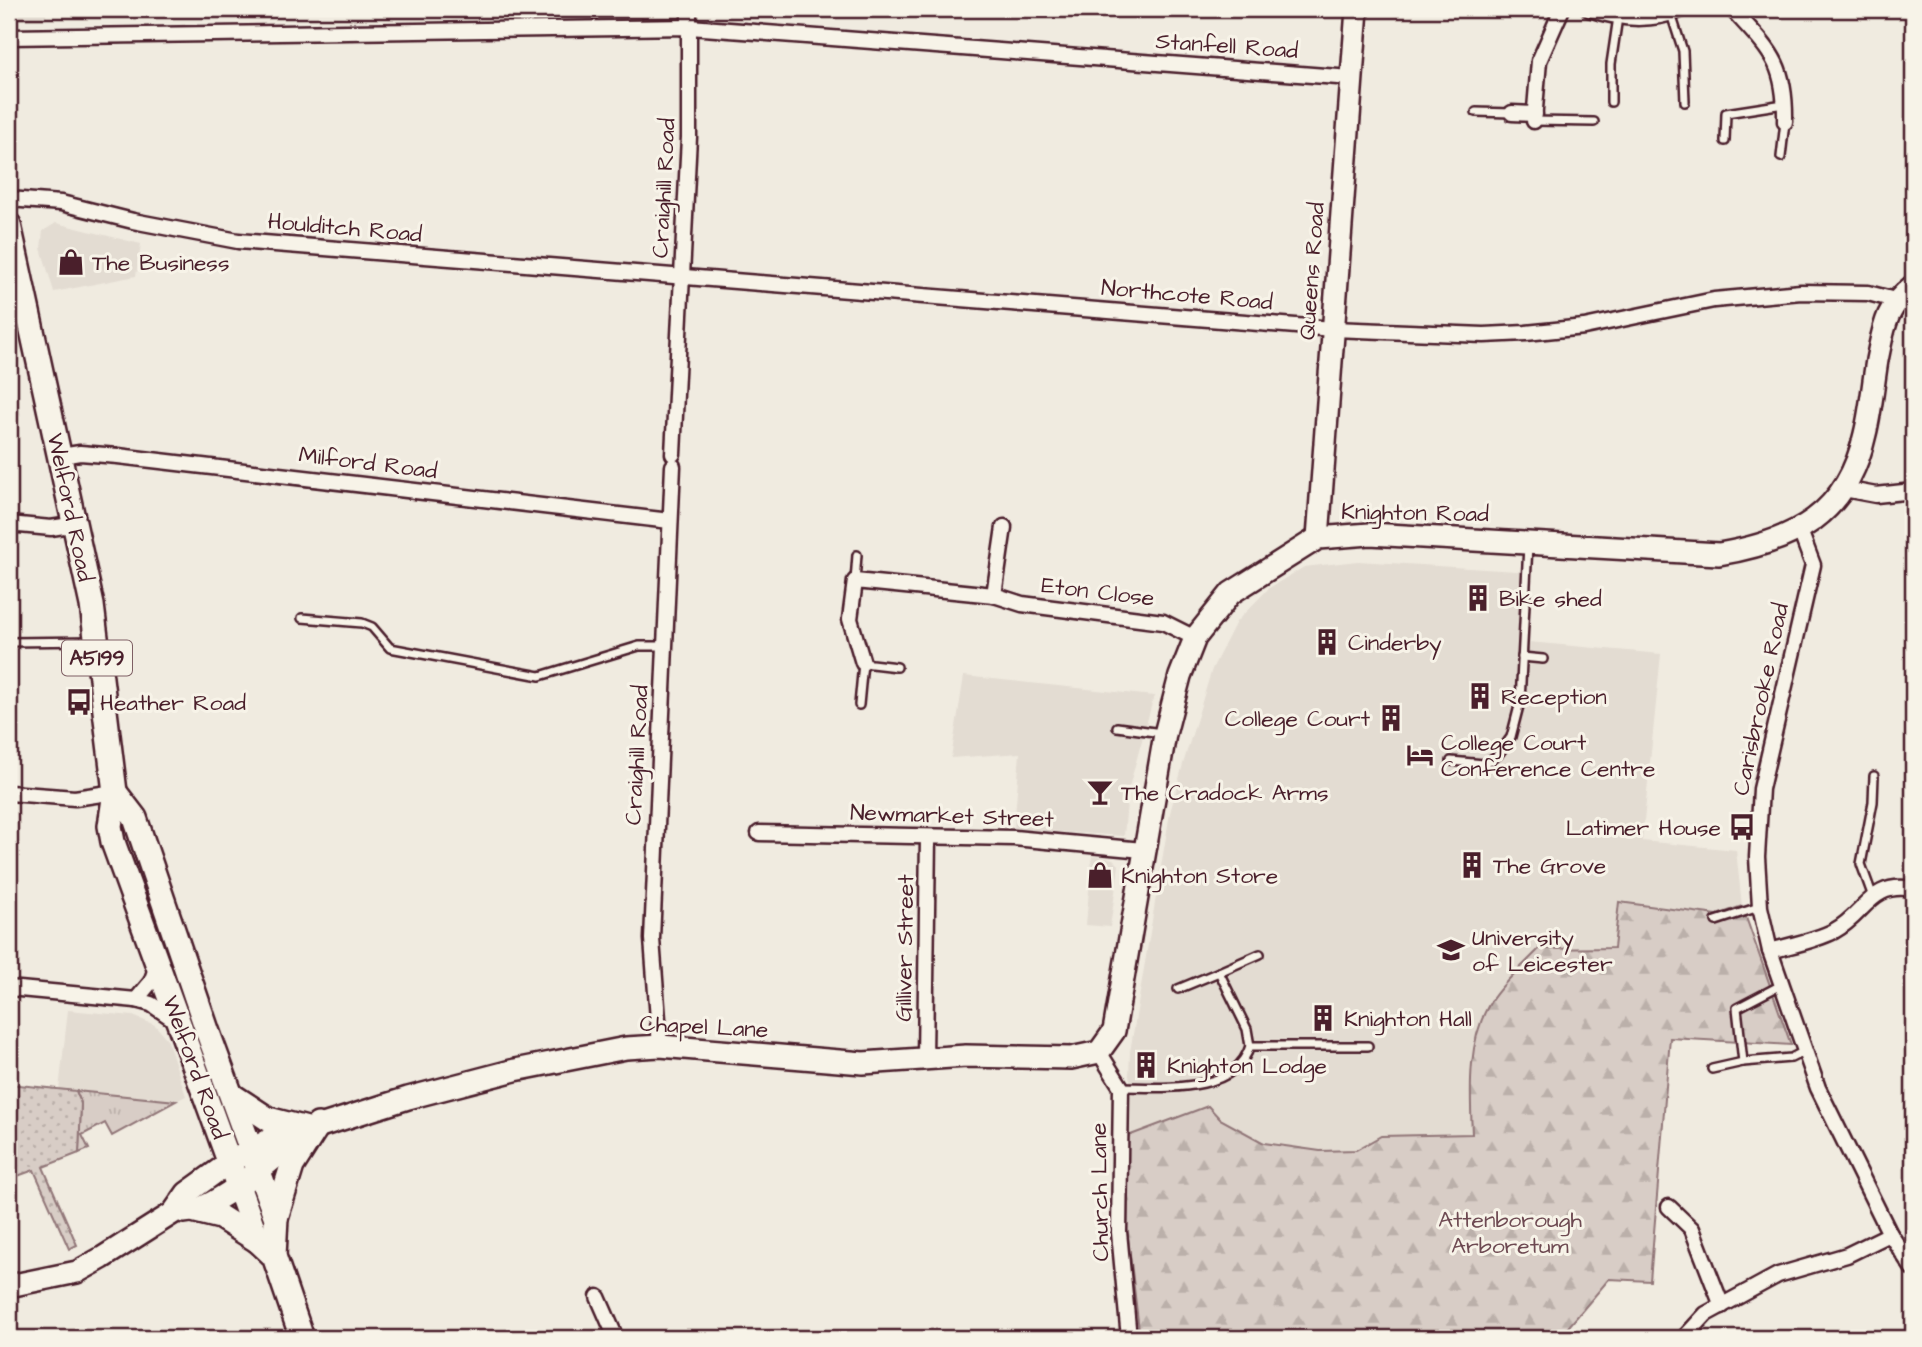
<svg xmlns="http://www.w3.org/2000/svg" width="1922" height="1347" viewBox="0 0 1922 1347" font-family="'Architects Daughter',sans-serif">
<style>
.built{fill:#e3dcd2}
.grass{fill:url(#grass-tufts);stroke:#917678;stroke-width:2}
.forest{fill:url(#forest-firs);stroke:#917678;stroke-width:2}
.garden{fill:url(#garden-dots);stroke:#917678;stroke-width:2}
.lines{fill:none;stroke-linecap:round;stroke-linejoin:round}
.lane-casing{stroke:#4a1f2b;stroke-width:12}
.street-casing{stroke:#4a1f2b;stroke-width:19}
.secondary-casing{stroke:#4a1f2b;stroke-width:26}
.primary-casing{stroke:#4a1f2b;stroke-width:28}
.lane{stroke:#f7f3e8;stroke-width:7}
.street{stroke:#f7f3e8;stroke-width:14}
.secondary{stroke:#f7f3e8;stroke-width:21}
.primary{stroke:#f7f3e8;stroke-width:23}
.labels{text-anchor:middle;stroke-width:6;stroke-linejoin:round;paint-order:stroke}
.shield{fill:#f7f3e8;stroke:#7e5f64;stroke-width:2}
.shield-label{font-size:21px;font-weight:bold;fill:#4a1f2b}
.street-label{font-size:23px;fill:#4a1f2b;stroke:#f7f3e8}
.poi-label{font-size:23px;fill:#4a1f2b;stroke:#f7f3e8;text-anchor:start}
.park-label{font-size:23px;fill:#6e4a52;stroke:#f7f3e8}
</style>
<defs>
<pattern id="grass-tufts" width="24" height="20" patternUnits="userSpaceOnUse" patternTransform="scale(1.75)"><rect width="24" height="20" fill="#d8cdc6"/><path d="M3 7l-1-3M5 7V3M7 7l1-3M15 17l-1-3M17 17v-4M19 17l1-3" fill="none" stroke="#bbb0aa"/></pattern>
<pattern id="forest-firs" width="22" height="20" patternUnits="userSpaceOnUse" patternTransform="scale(1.75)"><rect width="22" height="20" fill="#d8cdc6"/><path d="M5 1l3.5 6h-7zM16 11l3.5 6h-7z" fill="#bbb0aa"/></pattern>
<pattern id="garden-dots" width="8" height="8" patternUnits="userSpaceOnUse" patternTransform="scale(1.75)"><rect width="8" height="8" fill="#d8cdc6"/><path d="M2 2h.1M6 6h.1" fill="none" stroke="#bbb0aa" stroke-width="1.8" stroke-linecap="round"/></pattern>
</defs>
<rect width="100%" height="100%" fill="#f0ebe0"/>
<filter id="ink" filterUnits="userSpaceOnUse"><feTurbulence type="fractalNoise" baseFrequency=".0143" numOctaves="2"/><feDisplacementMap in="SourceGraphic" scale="14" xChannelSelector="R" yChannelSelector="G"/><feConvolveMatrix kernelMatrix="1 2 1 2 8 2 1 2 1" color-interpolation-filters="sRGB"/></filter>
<g filter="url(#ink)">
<g class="built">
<rect x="9" y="9" width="37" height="11"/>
<path d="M56,223L141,244L136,276L54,292L41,248L43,231Z"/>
<path d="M9,356L21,415L9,413Z"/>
<path d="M1358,561L1532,572L1529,642L1661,654L1642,841L1736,850L1742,906L1791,1045L1670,1038L1650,1281L1609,1279L1559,1338H1140L1127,1229L1128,1097L1134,1092L1129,1076L1130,1052L1170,813L1183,764L1212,669L1236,622L1269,588L1304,567Z"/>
<path d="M964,676L1154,696L1128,791L1124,836L1014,829L1020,753L951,758Z"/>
<path d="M1092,856L1113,859L1119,865L1110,927L1086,925Z"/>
<path d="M68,1010L133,1016L155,1025L167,1039L186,1096L176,1101L59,1090Z"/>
</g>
<path class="grass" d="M76,1091L176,1101L112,1136L105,1123L82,1135L89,1149L79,1153L81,1103Z"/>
<path class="forest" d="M1619,902L1717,915L1742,906L1791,1045L1670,1038L1650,1281L1609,1279L1559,1338H1140L1127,1229L1128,1136L1208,1106L1220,1119L1264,1143L1320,1151L1356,1150L1381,1136L1472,1134C1470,1091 1467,1040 1491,1001C1503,982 1524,965 1539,949L1614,948Z"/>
<path class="garden" d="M9,1084L76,1091L81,1103L79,1153L43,1167L77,1245L69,1249L34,1170L9,1179Z"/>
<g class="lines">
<defs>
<g id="lane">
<path d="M1671,14L1683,51L1685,102"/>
<path d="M1611,102V64L1618,17"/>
<path d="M1476,112L1512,113"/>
<path d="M1534,121L1594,122"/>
<path d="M1725,141L1726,113L1784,104"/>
<path d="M1781,157L1785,122"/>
<path d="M855,581L857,555"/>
<path d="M302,618L362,623L372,627L390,648L540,676L639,646H664"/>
<path d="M9,642L94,641"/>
<path d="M1522,657L1543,659"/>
<path d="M859,705L863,663L897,667"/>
<path d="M1117,727L1162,733"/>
<path d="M1451,761L1484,764L1498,755L1511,737L1520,702L1528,545"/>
<path d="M1873,897L1861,864L1873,802L1874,776"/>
<path d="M1716,921L1759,907"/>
<path d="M1178,989L1219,972"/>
<path d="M1250,1046L1247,1029L1219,972L1260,954"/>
<path d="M1743,1062L1791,1058L1805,1051"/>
<path d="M1712,1069L1743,1062L1737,1008L1781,985"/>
<path d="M1121,1087C1161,1087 1235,1095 1250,1046H1368"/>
</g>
<g id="street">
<path d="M1589,9C1621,20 1652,22 1683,9"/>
<path d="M1732,9C1770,51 1786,62 1785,122"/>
<path d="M9,37L690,27L1351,78"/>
<path d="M1512,113L1535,114"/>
<path d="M1534,121L1539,61L1562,9"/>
<path d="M9,199L61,203L133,221L238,241L1333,329L1484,335L1526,333L1584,327L1714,300L1801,292L1868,293L1895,300"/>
<path d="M673,454L689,137V9"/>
<path d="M61,456L80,453L118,456L670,521"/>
<path d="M1844,489L1876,495L1913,491"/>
<path d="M9,524L51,528L76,524"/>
<path d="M1799,528L1813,565L1761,789L1757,857L1760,907L1770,951L1818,1088L1890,1234L1913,1269"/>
<path d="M994,595L1004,527"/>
<path d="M863,663L850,619L855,581L994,595L1022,604L1163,622L1195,638"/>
<path d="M9,793L75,798L115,792"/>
<path d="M759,833L1014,838L1143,850"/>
<path d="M1770,951C1791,945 1815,941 1834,931C1866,914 1870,881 1913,889"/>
<path d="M9,988L136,1000L151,1004L179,1023"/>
<path d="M136,1000L151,982L158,963"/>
<path d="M660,1046L652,939L673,466"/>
<path d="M1099,1052L1121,1087L1119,1232L1129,1338"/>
<path d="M925,1059L928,837"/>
<path d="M1669,1207L1692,1229L1722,1306"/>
<path d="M598,1297L616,1338"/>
<path d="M1684,1338L1706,1314L1778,1275L1847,1255L1890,1234"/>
</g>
<g id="secondary">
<path d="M1318,538L1357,9"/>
<path d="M184,1212C215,1210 280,1156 301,1132"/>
<path d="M9,1286L77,1272L102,1258L173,1213L187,1193L230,1162L279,1134L301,1132L408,1098L515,1070L626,1048L660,1046L863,1063L966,1056L1071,1058L1099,1052L1114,1031L1165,734L1180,676L1195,638L1231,593L1318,538L1370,534L1719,554C1795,541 1847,515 1865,434C1871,410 1873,385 1877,360C1884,327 1885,308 1913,286"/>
</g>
<g id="primary">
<path d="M9,225L92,605L115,792L110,826L113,842L258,1241L274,1256"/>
<path d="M115,792L135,818L207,1030L276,1218L274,1256L302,1338"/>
<path d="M233,1096L268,1119L307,1129"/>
<path d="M196,1211L220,1217L258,1241"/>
<path d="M276,1218L292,1166L318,1125"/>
</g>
</defs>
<use href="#lane" class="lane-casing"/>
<use href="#street" class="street-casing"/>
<use href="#secondary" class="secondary-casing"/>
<use href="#primary" class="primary-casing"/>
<use href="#lane" class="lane"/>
<use href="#street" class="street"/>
<use href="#secondary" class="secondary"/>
<use href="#primary" class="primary"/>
</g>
</g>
<defs>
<symbol id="shop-bare" viewBox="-9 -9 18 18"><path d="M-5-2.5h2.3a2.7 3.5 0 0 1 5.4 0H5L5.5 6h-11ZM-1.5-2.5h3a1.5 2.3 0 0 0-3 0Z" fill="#4a1f2b" stroke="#f7f3e8" stroke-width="2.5" paint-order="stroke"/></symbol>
<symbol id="building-bare" viewBox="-9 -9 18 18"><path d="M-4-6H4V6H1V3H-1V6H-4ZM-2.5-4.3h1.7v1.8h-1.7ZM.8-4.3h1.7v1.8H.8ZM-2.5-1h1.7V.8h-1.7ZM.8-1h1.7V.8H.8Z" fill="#4a1f2b" stroke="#f7f3e8" stroke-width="2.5" paint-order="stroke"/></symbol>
<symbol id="bus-bare" viewBox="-9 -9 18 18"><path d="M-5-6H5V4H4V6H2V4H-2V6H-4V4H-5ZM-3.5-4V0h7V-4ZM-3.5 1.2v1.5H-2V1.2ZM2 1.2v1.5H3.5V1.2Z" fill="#4a1f2b" stroke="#f7f3e8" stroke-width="2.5" paint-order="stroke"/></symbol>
<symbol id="hotel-bare" viewBox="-9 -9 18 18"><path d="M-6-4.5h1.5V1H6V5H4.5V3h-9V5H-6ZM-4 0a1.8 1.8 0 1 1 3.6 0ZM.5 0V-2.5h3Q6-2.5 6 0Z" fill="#4a1f2b" stroke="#f7f3e8" stroke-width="2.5" paint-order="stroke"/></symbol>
<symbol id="bar-bare" viewBox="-9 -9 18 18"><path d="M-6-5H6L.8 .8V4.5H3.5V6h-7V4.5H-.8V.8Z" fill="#4a1f2b" stroke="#f7f3e8" stroke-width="2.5" paint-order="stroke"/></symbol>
<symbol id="university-bare" viewBox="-9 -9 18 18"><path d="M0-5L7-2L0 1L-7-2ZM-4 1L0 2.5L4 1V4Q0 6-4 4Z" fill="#4a1f2b" stroke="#f7f3e8" stroke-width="2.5" paint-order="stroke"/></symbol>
</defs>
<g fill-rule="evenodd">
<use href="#shop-bare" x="52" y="243" width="38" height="38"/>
<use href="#building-bare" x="1459" y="579" width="38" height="38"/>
<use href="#building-bare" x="1308" y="623" width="38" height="38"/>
<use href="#building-bare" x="1461" y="677" width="38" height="38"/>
<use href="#bus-bare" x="60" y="683" width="38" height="38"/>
<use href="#building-bare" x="1372" y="699" width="38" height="38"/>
<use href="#hotel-bare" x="1401" y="736" width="38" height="38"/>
<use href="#bar-bare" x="1081" y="773" width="38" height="38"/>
<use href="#bus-bare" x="1723" y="808" width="38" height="38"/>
<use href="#building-bare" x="1453" y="846" width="38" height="38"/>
<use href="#shop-bare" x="1081" y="856" width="38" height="38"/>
<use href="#university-bare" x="1432" y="931" width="38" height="38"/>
<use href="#building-bare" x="1304" y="999" width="38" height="38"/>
<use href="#building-bare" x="1127" y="1046" width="38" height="38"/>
</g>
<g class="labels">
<rect class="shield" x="62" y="640.5" width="70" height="35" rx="5"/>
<g class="shield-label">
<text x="97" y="665">A5199</text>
</g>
<g class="street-label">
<text transform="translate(1227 45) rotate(4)" y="8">Stanfell Road</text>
<text transform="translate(663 188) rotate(-87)" y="8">Craighill Road</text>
<text transform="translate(345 227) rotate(5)" y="8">Houlditch Road</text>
<text transform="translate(1311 271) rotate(-86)" y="8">Queens Road</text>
<text transform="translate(1187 294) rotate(5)" y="8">Northcote Road</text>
<text transform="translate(368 462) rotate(7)" y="8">Milford Road</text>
<text transform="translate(71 507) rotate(78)" y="8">Welford Road</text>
<text transform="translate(1415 512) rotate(1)" y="8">Knighton Road</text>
<text transform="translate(1098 591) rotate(7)" y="8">Eton Close</text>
<text transform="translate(1760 699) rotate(-78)" y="8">Carisbrooke Road</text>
<text transform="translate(636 755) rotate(-87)" y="8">Craighill Road</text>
<text transform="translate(952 815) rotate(2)" y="8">Newmarket Street</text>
<text transform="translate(904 948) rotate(-89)" y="8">Gilliver Street</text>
<text transform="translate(704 1026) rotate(3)" y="8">Chapel Lane</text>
<text transform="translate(196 1067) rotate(70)" y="8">Welford Road</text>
<text transform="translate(1099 1192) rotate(-91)" y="8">Church Lane</text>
</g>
<g class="poi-label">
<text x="92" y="270">The Business</text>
<text x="1499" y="606">Bike shed</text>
<text x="1348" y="650">Cinderby</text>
<text x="1501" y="704">Reception</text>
<text x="100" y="710">Heather Road</text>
<text x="1370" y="726" text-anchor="end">College Court</text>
<text x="1441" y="750">College Court<tspan x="1441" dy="26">Conference Centre</tspan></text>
<text x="1121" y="800">The Cradock Arms</text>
<text x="1721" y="835" text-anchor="end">Latimer House</text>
<text x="1493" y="873">The Grove</text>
<text x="1121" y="883">Knighton Store</text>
<text x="1472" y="945">University<tspan x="1472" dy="26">of Leicester</tspan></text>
<text x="1344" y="1026">Knighton Hall</text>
<text x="1167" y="1073">Knighton Lodge</text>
</g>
<g class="park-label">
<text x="1510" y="1227">Attenborough<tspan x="1510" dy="26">Arboretum</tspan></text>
</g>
</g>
<rect width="1922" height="1347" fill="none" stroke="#f7f3e8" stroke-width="35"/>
<rect x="18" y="18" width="1887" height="1312" fill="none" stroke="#4a1f2b" stroke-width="2.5" filter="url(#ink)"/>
</svg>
